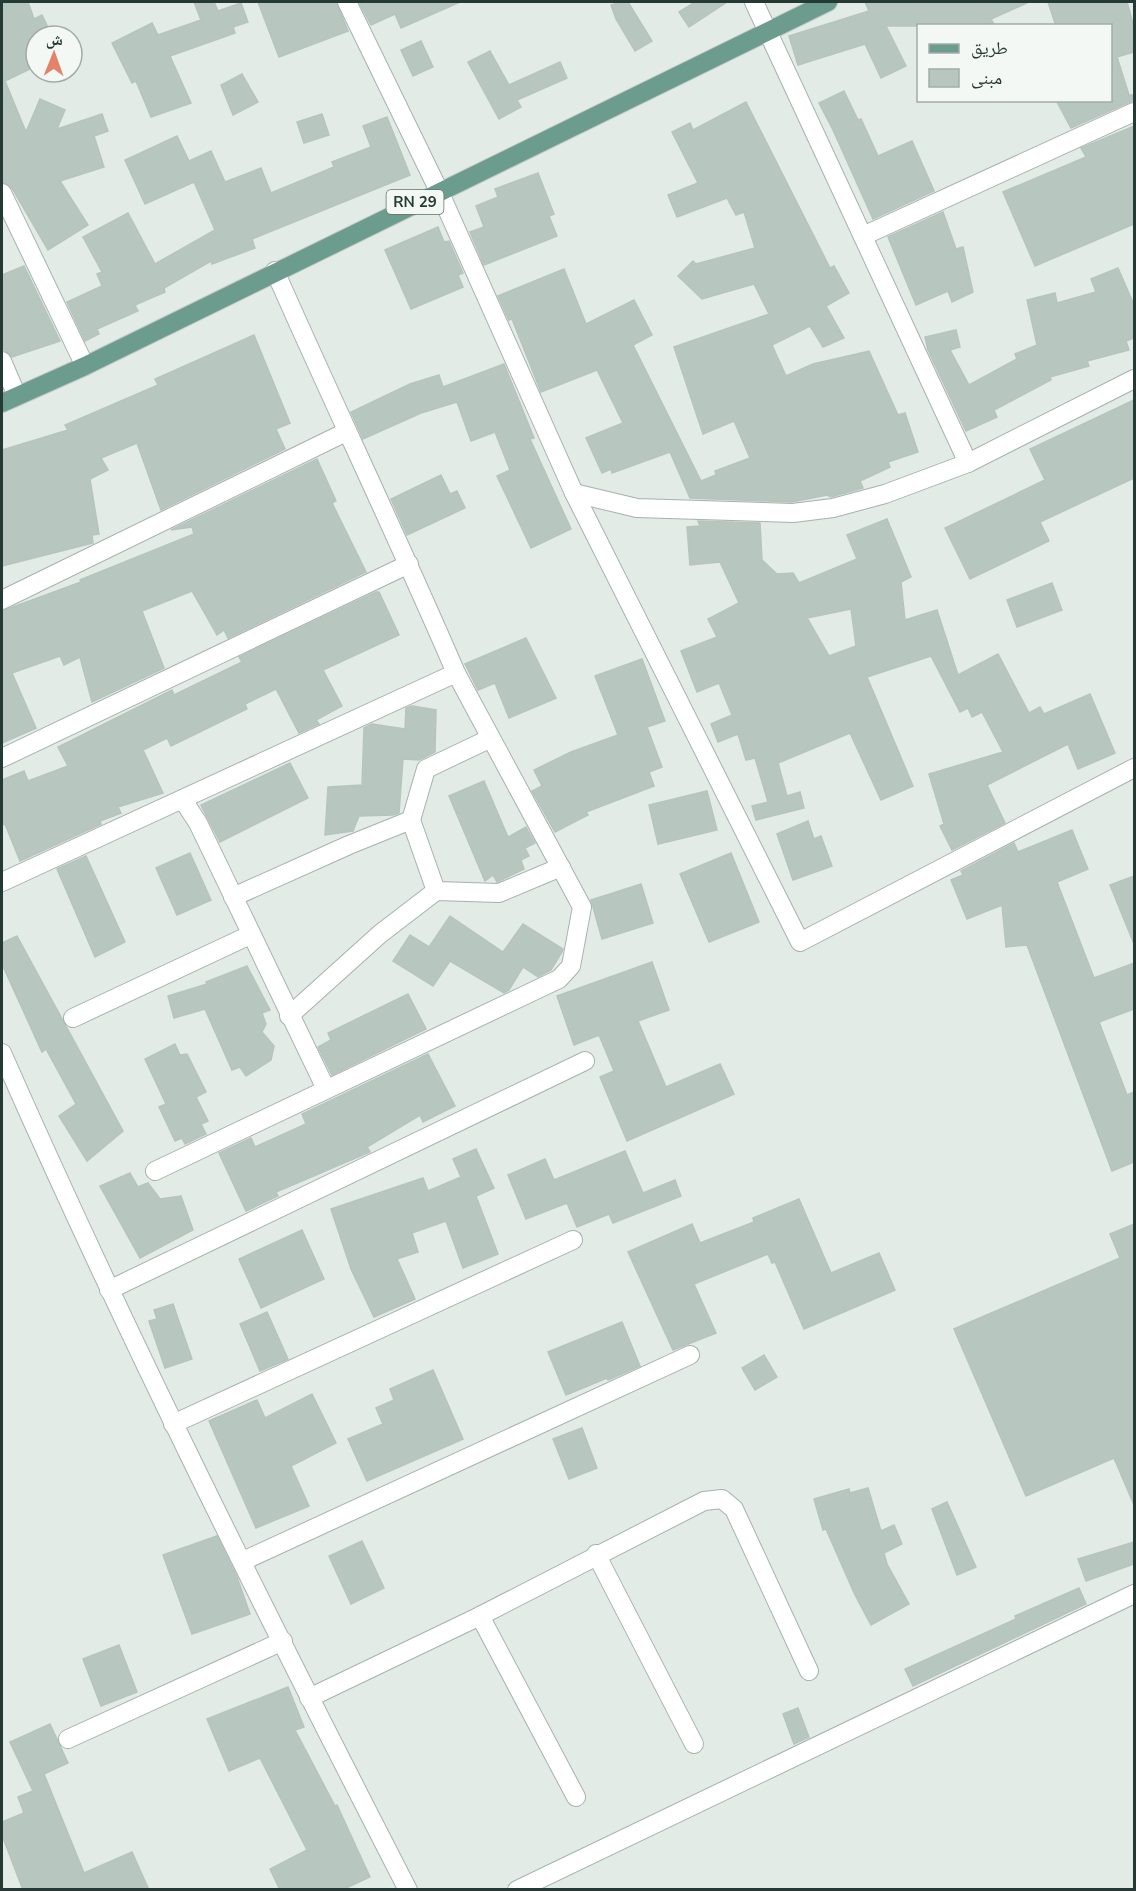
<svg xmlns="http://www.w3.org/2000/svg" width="1136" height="1891" viewBox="0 0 1136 1891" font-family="'Nunito Sans','Noto Naskh Arabic',sans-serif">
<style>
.building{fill:#b8c6c0;stroke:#b6c4be;stroke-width:1.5;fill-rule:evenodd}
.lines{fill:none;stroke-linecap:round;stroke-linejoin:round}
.minor-casing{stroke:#a6b2ae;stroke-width:20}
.tertiary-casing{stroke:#a6b2ae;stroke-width:20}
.primary-casing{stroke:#c2c8c6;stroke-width:20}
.minor{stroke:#fff;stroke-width:18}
.tertiary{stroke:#fff;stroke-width:18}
.primary{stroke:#6c9c8e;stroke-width:18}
.labels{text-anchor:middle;stroke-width:5;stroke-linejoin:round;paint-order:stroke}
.shield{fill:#f3f8f5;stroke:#63736e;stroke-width:1.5}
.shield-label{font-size:15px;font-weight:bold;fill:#253a34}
</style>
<rect width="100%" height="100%" fill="#e3ebe7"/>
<g class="building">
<path d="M2,2H28L34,19L42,15L52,36H36V66L5,81L26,132L40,99L65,110L57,129L102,114L108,131L94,136L104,167L60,181L88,225L48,250L12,188L2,182Z"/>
<path d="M194,2H214L218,11L241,3L248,22L233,27L235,33L170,56L191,103L151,117L136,81L132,83L112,43L152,23L158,35L201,20Z"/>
<path d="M258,2H336L348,31L279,57Z"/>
<path d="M359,2H460L401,28L395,14L371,25Z"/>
<path d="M621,2H628L652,41L635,51L616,19L611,5Z"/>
<path d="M695,2H727L689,27L679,12Z"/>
<path d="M865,2H1029L991,19L995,26H886L906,66L881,78L865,44L798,65L789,36L869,11Z"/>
<path d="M1048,2H1127L1134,27V52L1117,57L1129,95H1133L1132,101L1071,128L1056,100H1110V26H1056Z"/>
<path d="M421,41L433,67L413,76L401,50Z"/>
<path d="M490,51L509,85L560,62L567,78L517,100L521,107L499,119L468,62Z"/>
<path d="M242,74L258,102L233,115L221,85Z"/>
<path d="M844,91L858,120L861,119L878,156L912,141L934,191L873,219L833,130L819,103Z"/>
<path d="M746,102L830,268L834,266L849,293L826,306L844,338L823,347L810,326L772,345L786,376L813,364L869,351L898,415L905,413L918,452L888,462L890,467L860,481L863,488L831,497L827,495L792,502L690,498L670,452L612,473L611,469L602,473L586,438L623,423L597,370L541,392L512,319L509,320L498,296L564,269L586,324L634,300L652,335L633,345L701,481L716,475L715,471L750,458L734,421L703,434L674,347L769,314L754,284L702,299L678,276L693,261L696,264L755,248L744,212L736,215L727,198L677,217L668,195L698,183L672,132L690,123L693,130Z"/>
<path d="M322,114L329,135L304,143L297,122Z"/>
<path d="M387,117L410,175L252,239L255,248L212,264L211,261L164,288L165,292L135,305L138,311L97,329L99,334L85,341L67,302L102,286L97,274L102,272L83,237L128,213L155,264L215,230L194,182L145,204L125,160L177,136L189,161L211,151L225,182L261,168L271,193L334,167L332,162L371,147L363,126Z"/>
<path d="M1134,126V224L1035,266L1003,192L1086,157L1081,148Z"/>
<path d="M538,173L554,214L549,216L557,236L484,265L470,232L484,227L476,206L498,197L495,189Z"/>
<path d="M943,212L956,249L963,247L973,292L952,302L948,291L916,305L888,237Z"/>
<path d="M438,227L444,242L449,241L463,273L458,275L463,287L411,309L385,250Z"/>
<path d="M24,266L60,341L12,357L2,348V275Z"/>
<path d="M1118,268L1134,305V338L1126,341L1129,350L1087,361L1089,366L1050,377L1051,380L994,410L997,417L966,431L928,350L925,337L956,330L960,347L950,350L969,385L1017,359L1015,354L1037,345L1027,300L1055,293L1057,303L1096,292L1091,279Z"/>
<path d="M254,335L290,423L276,429L285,449L161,510L137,443L101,458L108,470L90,479L99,534L92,535L93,543L2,566V450L68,430L65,425L158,385L155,379Z"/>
<path d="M504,364L534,438L530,439L571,529L531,548L497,476L510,470L495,432L471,441L457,402L421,413L363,439L351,412L410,384L439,375L443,387Z"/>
<path d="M1134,400V478L1040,522L1049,541L970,579L945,528L1045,480L1030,449Z"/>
<path d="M317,459L336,501L332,503L366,572L228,638L224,630L217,635L192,591L142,611L164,668L92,702L80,657L64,665L60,656L12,673L36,728L2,743V611L81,582L80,580L194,534L192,527L171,530Z"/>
<path d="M441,475L450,494L457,491L465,508L407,535L391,499Z"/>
<path d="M887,519L911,577L901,582L905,620L937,610L958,675L998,654L1029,713L1040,707L1044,714L1090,694L1115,753L1078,769L1068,744L987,785L1005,823L952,850L940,826L944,824L929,774L1003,752L982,712L972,717L968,708L960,712L931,656L867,677L913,786L881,800L850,733L778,763L787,796L800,792L804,808L756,820L752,806L768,802L755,758L746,760L738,734L718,742L711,724L732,715L719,683L697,692L681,651L717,637L708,619L739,603L720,562L690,565L687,527L700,526L698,521L760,523L762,560L777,574L793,573L799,583L857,559L847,535ZM851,609L856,646L829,656L807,618Z"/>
<path d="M1052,583L1062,610L1017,627L1007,600Z"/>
<path d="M376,592H379L399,635L323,670L342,706L316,720L319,724L299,733L276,689L245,704L247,709L171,746L167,738L143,750L163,793L118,807L121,813L100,821L101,824L20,861L5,824L2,825V780L24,771L28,781L68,766L58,747L172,690L174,695L242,662L239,657Z"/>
<path d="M526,638L556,698L509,718L495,683L478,690L465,664Z"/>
<path d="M642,659L665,721L647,727L662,767L649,772L654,786L586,812L588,815L555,832L532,791L542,786L534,770L571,752L618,735L595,676Z"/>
<path d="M412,706L436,710L435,752L419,760L403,759L399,813L393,815L359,816L353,831L325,835L328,787L362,785L364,728L372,724L405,729L406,708Z"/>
<path d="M290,763L308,798L220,842L201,805Z"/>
<path d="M484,781L508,837L526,827L535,843L525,848L529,856L521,860L524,869L497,882L493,875L485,881L449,796Z"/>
<path d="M707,791L717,830L658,844L649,805Z"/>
<path d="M808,821L814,839L821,836L832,866L793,880L777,834Z"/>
<path d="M1072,830L1088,869L1057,882L1094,978L1134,963V1009L1099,1022L1127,1095L1134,1092V1162L1112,1171L1027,945L1006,947L1002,905L967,919L951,880L963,875L961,871L1014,843L1018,852Z"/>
<path d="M190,853L211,900L177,915L156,868Z"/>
<path d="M731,853L759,922L709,942L680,874Z"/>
<path d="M86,856L125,942L95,957L57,869Z"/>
<path d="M1134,876V944L1110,885Z"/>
<path d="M641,884L653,923L602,939L591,900Z"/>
<path d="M450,916L503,952L523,924L563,949L562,952L551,970L538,977L523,967L509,990L504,993L450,961L433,986L393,961L410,935L429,947Z"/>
<path d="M17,936L123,1131L87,1161L59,1116L76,1104L46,1049L42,1052L2,964V943Z"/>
<path d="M652,962L669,1010L638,1021L666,1087L720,1064L734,1094L627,1141L600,1077L614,1071L599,1035L574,1045L557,996Z"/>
<path d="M247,966L270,1010L262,1013L266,1024L262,1032L274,1046L271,1060L246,1076L240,1067L232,1070L205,1009L174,1018L168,996L207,984L206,982Z"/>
<path d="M408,994L426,1029L332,1075L318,1047L331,1040L328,1033Z"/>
<path d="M175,1044L180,1055L187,1054L206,1092L196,1097L208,1121L201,1124L206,1134L185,1144L182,1138L175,1141L159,1107L166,1104L145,1059Z"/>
<path d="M428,1054L455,1106L423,1122L420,1115L367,1147L370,1152L276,1192L278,1196L246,1211L219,1153L251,1138L255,1147L306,1124L302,1114Z"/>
<path d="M476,1149L494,1188L476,1196L498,1254L463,1268L446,1221L412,1233L418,1252L397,1259L415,1299L374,1317L351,1269L331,1209L423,1178L428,1191L461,1177L453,1159Z"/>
<path d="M625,1151L643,1193L675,1180L681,1196L613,1223L609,1214L577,1227L567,1203L526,1219L508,1175L545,1159L554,1180Z"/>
<path d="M130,1173L138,1187L148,1183L160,1199L181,1196L193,1230L140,1258L100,1186Z"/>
<path d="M799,1199L831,1273L879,1253L895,1290L804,1329L775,1262L772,1263L768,1254L694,1284L716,1333L673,1350L628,1252L692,1224L700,1243L754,1222L753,1218Z"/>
<path d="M1134,1224V1505L1114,1458L1026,1496L954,1329L1120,1258L1110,1234Z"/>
<path d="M302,1230L324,1279L261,1308L239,1259Z"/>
<path d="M173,1304L192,1359L165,1368L149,1321L157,1319L154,1310Z"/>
<path d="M267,1312L288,1359L260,1371L240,1324Z"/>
<path d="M622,1322L640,1366L608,1380L607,1378L566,1395L548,1352Z"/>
<path d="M764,1355L777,1377L755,1390L742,1368Z"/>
<path d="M433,1370L463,1439L367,1481L348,1439L383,1424L376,1408L394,1400L390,1389Z"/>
<path d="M312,1394L336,1443L291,1466L309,1506L256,1528L209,1421L257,1400L265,1418Z"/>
<path d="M582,1428L597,1468L569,1479L553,1439Z"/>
<path d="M868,1488L881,1531L894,1525L902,1544L884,1553L887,1564L909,1604L871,1625L855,1595L826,1529L823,1530L814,1499L849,1489L850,1493Z"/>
<path d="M947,1502L976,1567L957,1575L932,1509Z"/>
<path d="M217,1536L237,1577L250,1614L192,1634L163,1555Z"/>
<path d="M362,1541L384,1588L351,1604L329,1556Z"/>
<path d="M1134,1542V1564L1086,1581L1078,1559Z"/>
<path d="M1079,1588L1086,1604L913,1686L905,1669L1016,1619L1015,1616Z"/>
<path d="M119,1645L137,1692L101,1706L83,1659Z"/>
<path d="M288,1687L304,1727L295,1730L335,1806L337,1805L370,1877L342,1890H280L270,1869L307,1850L260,1758L229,1771L207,1719Z"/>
<path d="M798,1708L809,1737L794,1744L783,1714Z"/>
<path d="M50,1724L68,1763L44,1774L84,1873L132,1852L149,1890H23L2,1835V1822L24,1813L18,1797L33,1791L10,1742Z"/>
</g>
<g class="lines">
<defs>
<g id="minor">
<path d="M347,2L439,191L574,493L800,942L1134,768"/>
<path d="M754,2L968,463"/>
<path d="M2,193L85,366"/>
<path d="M863,236L1134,112"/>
<path d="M2,361L17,396"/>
<path d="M574,493L637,508L793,513L833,508L885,494L968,463L1134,379"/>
<path d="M2,600L346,432"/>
<path d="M2,758L409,564"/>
<path d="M183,800L198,823L326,1089"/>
<path d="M411,820L426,769L489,739"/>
<path d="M2,882L456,673C398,538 334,405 275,271"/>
<path d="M233,897L349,845L411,820L436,891L499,893L561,867"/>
<path d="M289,1016L380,934L436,891"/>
<path d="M73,1018L250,935"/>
<path d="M155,1171L559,979L571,966L582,907L456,673"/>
<path d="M109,1290L585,1061"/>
<path d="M173,1424L573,1240"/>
<path d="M596,1554L694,1744"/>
<path d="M243,1561L690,1355"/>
<path d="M480,1616L576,1797"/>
<path d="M309,1698L480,1616L704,1501L722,1499L734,1509L809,1671"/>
<path d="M68,1739L283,1641"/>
<path d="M517,1890L1134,1594"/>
</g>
<path id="tertiary" d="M2,1053C127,1337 266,1614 408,1890"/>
<path id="primary" d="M2,403L85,366L828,2"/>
</defs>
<use href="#minor" class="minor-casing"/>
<use href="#tertiary" class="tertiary-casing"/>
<use href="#primary" class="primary-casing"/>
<use href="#minor" class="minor"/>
<use href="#tertiary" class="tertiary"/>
<use href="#primary" class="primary"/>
</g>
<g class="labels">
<rect class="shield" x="386.5" y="190" width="57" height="24" rx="4.5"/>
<g class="shield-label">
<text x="415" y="207">RN 29</text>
</g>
</g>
<rect width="1136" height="1891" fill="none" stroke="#253a34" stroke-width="6"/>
<rect x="917" y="24" width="195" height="78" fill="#f3f8f5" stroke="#a1aca8" stroke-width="1.5"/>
<rect x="929" y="44" width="30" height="9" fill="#6c9c8e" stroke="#a1aca8" stroke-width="1.5"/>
<text x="971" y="54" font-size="18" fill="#253a34">طريق</text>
<rect x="929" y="69" width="30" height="18" fill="#b8c6c0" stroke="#a1aca8" stroke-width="1.5"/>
<text x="971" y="84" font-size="18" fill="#253a34">مبنى</text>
<g transform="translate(54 54) rotate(1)"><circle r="28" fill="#f3f8f5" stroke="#a1aca8" stroke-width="1.5"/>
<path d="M0-4.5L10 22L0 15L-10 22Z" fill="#e38269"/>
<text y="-9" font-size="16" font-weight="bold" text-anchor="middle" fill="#253a34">ش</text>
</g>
</svg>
